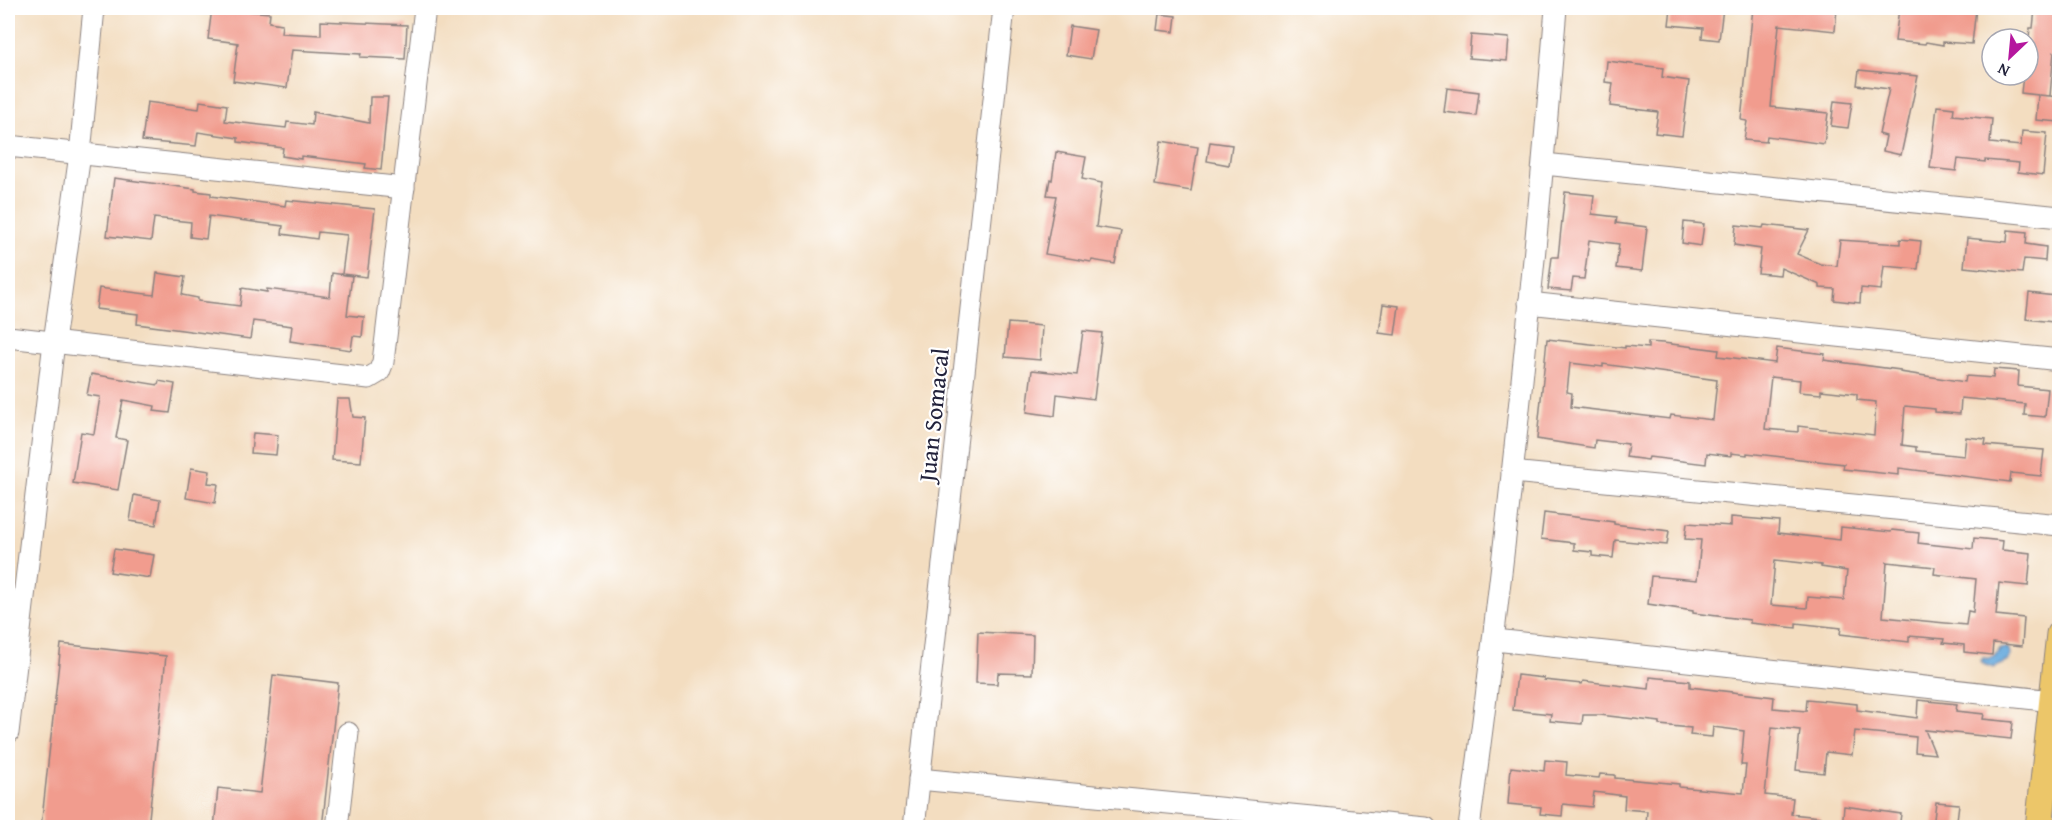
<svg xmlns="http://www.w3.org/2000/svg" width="2067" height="835" viewBox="0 0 2067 835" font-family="'Gentium Book Plus',serif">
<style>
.water{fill:#6aacde;stroke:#46678c;stroke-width:1.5}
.building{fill:#f19c8e;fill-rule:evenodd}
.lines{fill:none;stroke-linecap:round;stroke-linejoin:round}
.minor-casing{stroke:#8a807e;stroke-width:23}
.major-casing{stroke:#8a807e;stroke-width:29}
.minor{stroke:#fff;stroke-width:21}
.major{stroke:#ecc669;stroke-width:27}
.labels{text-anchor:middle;stroke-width:4.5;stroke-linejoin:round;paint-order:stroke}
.street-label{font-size:24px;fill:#22223b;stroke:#fff}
</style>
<rect width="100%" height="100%" fill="#fff"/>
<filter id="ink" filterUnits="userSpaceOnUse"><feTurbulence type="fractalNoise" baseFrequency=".0167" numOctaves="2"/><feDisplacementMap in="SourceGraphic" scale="12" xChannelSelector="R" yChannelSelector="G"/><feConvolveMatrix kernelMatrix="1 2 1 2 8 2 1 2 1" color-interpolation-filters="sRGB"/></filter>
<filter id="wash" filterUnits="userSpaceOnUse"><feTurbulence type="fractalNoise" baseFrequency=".008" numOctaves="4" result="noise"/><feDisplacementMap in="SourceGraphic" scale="24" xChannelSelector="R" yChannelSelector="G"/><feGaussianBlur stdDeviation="1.35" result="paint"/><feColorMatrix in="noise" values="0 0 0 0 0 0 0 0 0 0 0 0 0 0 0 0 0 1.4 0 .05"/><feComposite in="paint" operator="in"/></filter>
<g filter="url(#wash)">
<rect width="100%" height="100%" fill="#f3ddc0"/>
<path class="water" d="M2000,648H2008L2011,655L2008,661L1994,668L1983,664L1981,661L1983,658C1993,660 1995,656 2000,648Z"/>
<g id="blocks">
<g class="building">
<path d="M212,8L270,13L269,22L282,24L281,33L321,35V21L407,25L405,59L360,57L361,54L292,50L287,88L233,81L238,43L208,39Z"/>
<path d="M1671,8H1723L1719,40L1702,38L1703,28L1669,25Z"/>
<path d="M1753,8H1837L1835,31L1779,25L1771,107L1828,113L1824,144L1767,136L1766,142L1744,140L1747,121L1741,120Z"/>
<path d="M1899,8H1976L1972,44L1943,42V45L1926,42L1925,44L1895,41Z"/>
<path d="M2035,9L2060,12V53L2054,52L2050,96L2039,95L2060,97V122L2036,120L2038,95L2021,93L2023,75H2028V46L2030,28H2033Z"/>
<path d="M1159,14L1176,16L1174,32L1157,30Z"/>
<path d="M1070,26L1096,30L1091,59L1066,55Z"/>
<path d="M1471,35L1509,38L1507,61L1469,58Z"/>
<path d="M1607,61L1663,68L1662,77L1689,81L1682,136L1655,133L1658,112L1610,106L1613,83L1605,82Z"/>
<path d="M1859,70L1918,76L1901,155L1883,151L1886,136L1879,134L1889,89L1857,85Z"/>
<path d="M1447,88L1479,92L1476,116L1444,112Z"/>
<path d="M370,97H388L381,170L365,168L366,164L301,156V159L282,156L283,148L238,142V138L198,132L196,146L142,141L147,102L199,109L200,101L227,105L225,121L286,128L287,122L312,125L313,112L369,123Z"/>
<path d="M1834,101L1852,103L1848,128L1831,126Z"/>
<path d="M1937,106L1954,108L1953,115L1992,119L1990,143L2021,146L2022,131L2047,133L2043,175L2018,172L2019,163L1985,160V162L1958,159L1956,171L1930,168Z"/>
<path d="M1161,141L1198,147L1191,191L1155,185Z"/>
<path d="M1210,142L1232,145L1229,165L1207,161Z"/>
<path d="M1056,152L1086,157L1082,179L1102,183L1096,227L1121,231L1115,264L1092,260L1091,262L1045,254L1056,196L1047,195L1050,179L1052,180Z"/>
<path d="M114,178L195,189V191L211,193V196L285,206L286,200L375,209L367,277L342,274L347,235L318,232L317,239L282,234L283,226L209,216L206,239L190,237L191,222L154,218L151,241L107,236Z"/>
<path d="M1565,192L1594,195L1592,214L1617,217L1616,223L1647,227L1642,271L1616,268L1619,244L1589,240L1584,279L1573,278L1571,291L1548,289L1552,257H1558Z"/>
<path d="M1684,222L1704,224L1701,246L1682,243Z"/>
<path d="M1736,225L1763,228L1764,225L1809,230L1797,254L1820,264L1837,266L1840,240L1900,244V239L1921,241L1918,269L1884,266L1881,290L1861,288L1860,303L1834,300L1835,289L1820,288V285L1781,268L1780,275L1758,273L1761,249L1734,245Z"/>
<path d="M2008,230L2027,232L2026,244L2046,247L2045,261L2024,259L2022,273L1964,267L1967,238L2007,242Z"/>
<path d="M157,273L185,277L182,295L198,298V301L240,306L242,288L267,292V289L330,297L332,273L352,276L347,315L364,317L362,337L353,336L351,350L290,341L292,326L253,321L250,339L137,324L138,314L96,309L99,288L154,295Z"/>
<path d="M2029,293L2055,296L2053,322L2026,319Z"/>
<path d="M1383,304L1399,306L1395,335L1379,333Z"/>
<path d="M1008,323L1042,326L1040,360L1005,357Z"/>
<path d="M1083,331L1102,333L1094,399L1057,394L1055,416L1027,412L1032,370L1077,375Z"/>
<path d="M1547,339L1625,348V346L1648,348V342L1663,343L1719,350L1718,356L1775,363L1777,348L1825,354L1824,360L1900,370V372L1965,382L1966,376L1993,378L1994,369L2019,371L2018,386L2048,389L2045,417L2024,415L2025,404L1961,398L1960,414L1935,412V409L1905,406L1902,445L1916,447V451L1964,456L1966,437L1986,439L1985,445L2044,450L2041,476L2011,473L2010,482L1899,468V475L1843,469L1844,464L1747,453V455L1731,453V456L1707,453L1706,464L1649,457L1648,460L1626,457L1628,444L1595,440L1594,448L1537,439ZM1570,363L1603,367V364L1717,380L1713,420L1671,415L1670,419L1571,407L1572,393L1567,392ZM1771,377L1800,380L1799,392L1821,394V390L1857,394V400L1876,402L1874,435L1798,426V432L1765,429Z"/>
<path d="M91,374L158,385L159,381L175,384L170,413L154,411L155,406L123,400L116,438L127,440L118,490L73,483L81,432L94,434L100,397L87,395Z"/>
<path d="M337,399H350L353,417L365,418L361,462L332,460Z"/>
<path d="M253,433L278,435L276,455L251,453Z"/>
<path d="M191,468L210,471L208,483L218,484L215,503L186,498Z"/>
<path d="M134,495L160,500L156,525L130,521Z"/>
<path d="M1544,513L1614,522V524L1669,531L1667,545L1615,540L1613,558L1592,556V552L1574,550V543L1541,539Z"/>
<path d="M1731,517L1779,521L1778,533L1840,540L1841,527L1891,532L1892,530L1919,533L1918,543L1973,549L1974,538L2003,541L2002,550L2031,553L2028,586L1999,583L1996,615L2024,618L2022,646L1993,643L1992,655L1964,652V645L1943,643L1944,639L1909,636V642L1840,634L1841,628L1796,623V628L1750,623V620L1693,613V611L1648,604L1651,576L1697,580L1701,540L1685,539L1687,523L1731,526ZM1775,560L1821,565V567L1847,571L1844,600L1808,597L1807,608L1771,605ZM1887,562L1935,567L1934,574L1976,579L1973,612L1968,611L1966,625L1883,617Z"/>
<path d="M114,549L154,555L150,578L110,572Z"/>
<path d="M978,632L1033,635L1032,674L998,673L997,684L976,683Z"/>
<path d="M61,644L166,656L148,828H41Z"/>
<path d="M273,675L338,683L322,828H214L218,788L260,793Z"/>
<path d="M1517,675L1544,678V680L1582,684L1583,681L1649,689L1650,677L1690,681V687L1774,697L1773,708L1806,711L1807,699L1857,704V710L1917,718L1918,700L1957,704L1956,711L1984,714L1983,719L2013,722L2011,739L1925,730L1935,754L1915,752L1916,737L1855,731L1852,755L1826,752L1824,773L1796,770L1800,730L1772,727L1765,795L1793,798L1791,814L1820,817V828H1740L1705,824V828H1674L1646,824L1647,811L1624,809L1625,796L1594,792L1592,807L1563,804L1562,816L1540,814L1541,807L1508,804L1511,767L1544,771L1545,760L1567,762L1566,775L1599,778L1600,774L1615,775V778L1679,784V787L1743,793L1746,765H1741L1744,731L1713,727L1712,737L1690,735L1691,728L1660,725V722L1600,715H1583L1582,724L1550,721L1551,714L1513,710Z"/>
<path d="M1936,802L1959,804L1956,828H1933Z"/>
<path d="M1844,806L1901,814L1899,828H1842Z"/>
</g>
</g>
</g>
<g filter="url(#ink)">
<use href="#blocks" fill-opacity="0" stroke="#8a807e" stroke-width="1.5"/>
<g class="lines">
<defs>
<g id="minor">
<path d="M8,146L404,188"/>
<path d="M1544,164L2060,217"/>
<path d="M1529,303L2060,360"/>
<path d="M8,337L369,378L379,372L383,362L425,8"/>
<path d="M1512,472L2060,525"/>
<path d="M1495,640L2053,701"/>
<path d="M8,733L54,342L80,154L94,8"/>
<path d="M919,779L1426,828"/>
<path d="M337,828L348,733"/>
<path d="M914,828L1004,8"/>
<path d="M1469,828C1506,555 1534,281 1556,8"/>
</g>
<path id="major" d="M2039,828L2060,634"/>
</defs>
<use href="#minor" class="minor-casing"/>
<use href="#major" class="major-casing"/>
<use href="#minor" class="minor"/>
<use href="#major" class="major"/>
</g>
</g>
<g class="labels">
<g class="street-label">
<text transform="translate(934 415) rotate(-84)" y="8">Juan Somacal</text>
</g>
</g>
<rect width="2067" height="835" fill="none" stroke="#fff" stroke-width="30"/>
<g transform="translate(2010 57) rotate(206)"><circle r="28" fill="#ffffff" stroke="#a7a7b1" stroke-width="1.5"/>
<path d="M0-4.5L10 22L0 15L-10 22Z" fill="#b5179e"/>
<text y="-9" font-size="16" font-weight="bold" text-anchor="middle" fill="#22223b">N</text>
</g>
</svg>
